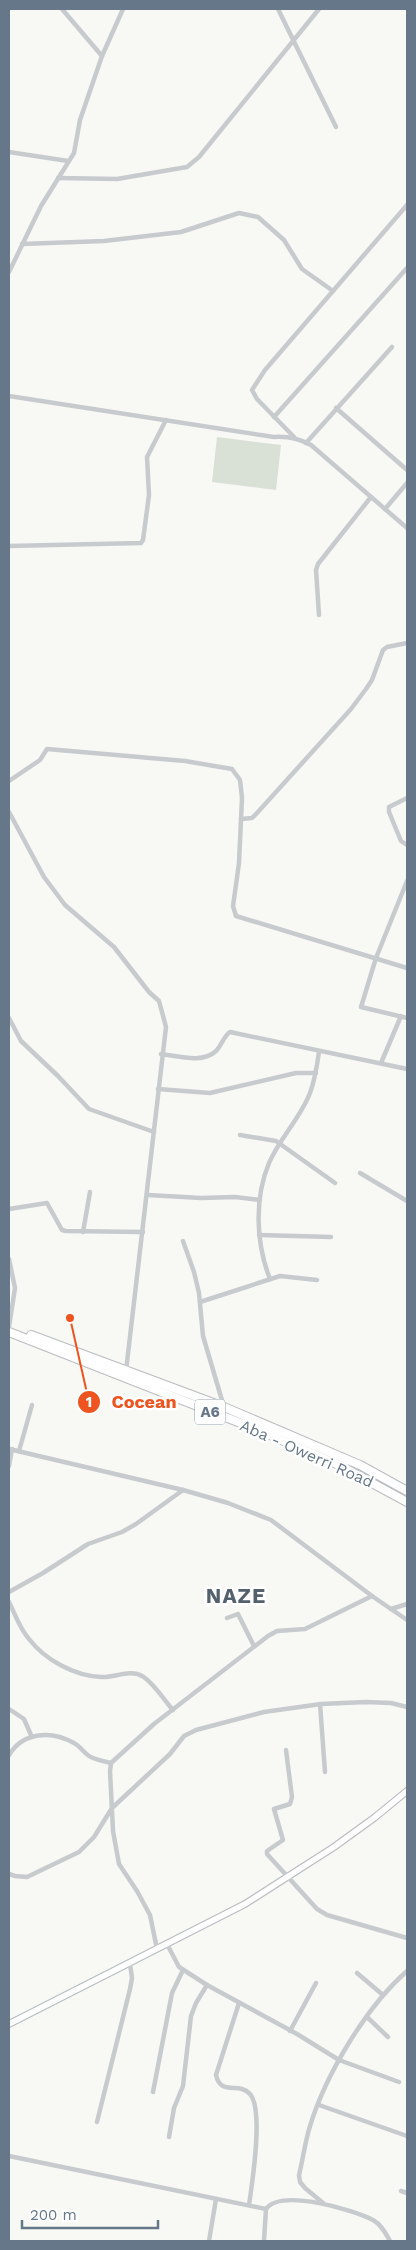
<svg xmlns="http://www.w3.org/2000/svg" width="416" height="2250" viewBox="0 0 416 2250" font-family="'Work Sans',sans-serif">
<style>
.green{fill:#d9e0d5}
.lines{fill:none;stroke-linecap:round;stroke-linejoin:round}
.secondary-casing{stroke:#b9bec3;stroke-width:8}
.highway-casing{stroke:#b9bdc0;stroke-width:10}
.street{stroke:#c7cbce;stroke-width:4.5}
.secondary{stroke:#fff;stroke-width:5.5}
.highway{stroke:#fff;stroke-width:8}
.labels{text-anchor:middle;stroke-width:5;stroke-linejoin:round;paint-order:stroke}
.shield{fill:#fff;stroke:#93a0ac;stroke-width:1}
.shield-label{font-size:15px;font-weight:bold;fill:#657788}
.street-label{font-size:16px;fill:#657788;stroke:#fff}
.district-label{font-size:21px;font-weight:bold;letter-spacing:1px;fill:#53616c;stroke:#fff}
.leader{fill:none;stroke:#ee541f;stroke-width:2}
.callout-dot{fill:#ee541f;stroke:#fff;stroke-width:2}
.mark-label{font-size:15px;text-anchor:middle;font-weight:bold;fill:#fff}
.callout-label{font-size:18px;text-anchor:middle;font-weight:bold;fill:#ee541f;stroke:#fff;stroke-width:5;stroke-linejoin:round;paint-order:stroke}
</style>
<rect width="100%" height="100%" fill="#f8f8f5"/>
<path class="green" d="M217,437L281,445L276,490L212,482Z"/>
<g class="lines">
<defs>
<path id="secondary" d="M9,2024L245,1904L334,1847L374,1818L407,1791"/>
<g id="highway">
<path d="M9,1332L256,1429L339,1465L407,1502"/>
<path d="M31,1335L224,1407L360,1465L407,1491"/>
</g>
</defs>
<use href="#secondary" class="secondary-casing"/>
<use href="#highway" class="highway-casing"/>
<g class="street">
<path d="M62,9L102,56"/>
<path d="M278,9L336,127"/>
<path d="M9,152L68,161"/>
<path d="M58,178L117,179L187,167L199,157L319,9"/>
<path d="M22,244L104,241L181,232L239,213L258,217L284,240L302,269L333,291"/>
<path d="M9,272L41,206L74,153L80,120L102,56L123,9"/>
<path d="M9,396L274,437C287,436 298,438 311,445L407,528"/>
<path d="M336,408L407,470"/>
<path d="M274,417L407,268"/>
<path d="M294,437L257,399L252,390L265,370L407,205"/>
<path d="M306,443L392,347"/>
<path d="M385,509L407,483"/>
<path d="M9,546L141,543L143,540L149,495L147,457L166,420"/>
<path d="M319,615L316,570L318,564L371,497"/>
<path d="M9,781L40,760L47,749L185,761L232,769L240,780L242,798L239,863L233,906L236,916L407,968"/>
<path d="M407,798L389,807V812L401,841L407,845"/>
<path d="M9,812L44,877L65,905L114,947L149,992L159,1001L166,1027L126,1371"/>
<path d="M241,819L252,818L257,813L351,709L366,689L372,680L383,650L387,647L407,643"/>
<path d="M407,881L376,958L361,1007L407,1018"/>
<path d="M9,1018L21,1041L58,1076L89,1109L154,1132"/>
<path d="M161,1054C179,1056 202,1064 216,1051C222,1045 223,1037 230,1032L407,1069"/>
<path d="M381,1063L401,1016"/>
<path d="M158,1089L210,1093L296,1073H316"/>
<path d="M240,1135L276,1141L335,1183"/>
<path d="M360,1173L407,1201"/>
<path d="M148,1195L201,1198L235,1197L260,1200"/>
<path d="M9,1209L47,1203L62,1230L66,1231L143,1232"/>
<path d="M83,1232L90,1192"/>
<path d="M259,1235L331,1237"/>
<path d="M183,1241L194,1272L199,1293L203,1336L224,1407"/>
<path d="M9,1259L15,1288L9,1327"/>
<path d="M270,1279C256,1244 254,1199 269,1163C280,1138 301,1117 310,1093C315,1080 317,1066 319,1052"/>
<path d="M200,1302L280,1276L317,1280"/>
<path d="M9,1449L183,1490L228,1503L271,1520L372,1596L407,1620"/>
<path d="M19,1451L32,1405"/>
<path d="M9,1466L12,1449"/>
<path d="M9,1592L43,1573L88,1544L122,1532L136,1524L183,1490"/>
<path d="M9,1602C15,1614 20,1629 29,1639C45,1660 75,1676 101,1677C114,1678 130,1669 142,1676C152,1681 165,1701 173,1710"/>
<path d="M391,1609L407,1604"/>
<path d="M227,1618L238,1614L254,1646"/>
<path d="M320,1704L325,1772"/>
<path d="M9,1709L24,1719L31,1735"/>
<path d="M286,1750L292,1797L290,1804L274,1809L283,1840L267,1851V1854L317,1909L327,1915L407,1938"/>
<path d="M9,1755C23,1732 51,1730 74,1743C80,1746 83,1752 89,1756C95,1760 104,1761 111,1763"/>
<path d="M9,1874L15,1876L27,1877L79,1852L94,1837L112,1808L170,1754L184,1736L196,1730L264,1712L321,1704L366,1702L391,1703L407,1707"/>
<path d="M167,1944L179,1967L207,1985L297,2034L339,2060L399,2082"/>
<path d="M157,1949L150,1915L137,1891L119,1864L113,1831L110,1771L111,1763L154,1724L268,1636L277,1631L305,1629L372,1596"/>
<path d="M357,1973L383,1995"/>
<path d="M239,2003L216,2075C221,2097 239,2081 250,2094C264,2110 252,2184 249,2205"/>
<path d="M367,2017L388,2037"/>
<path d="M290,2031L316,1983"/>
<path d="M153,2092L172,1993L183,1970"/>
<path d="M319,2105L407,2136"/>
<path d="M97,2122L130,1989L132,1978L130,1964"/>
<path d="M169,2137L174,2108L183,2086L191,2016L196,2003L207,1985"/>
<path d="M9,2156L266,2209"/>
<path d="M401,2191L407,2193"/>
<path d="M323,2203L305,2188L300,2182L299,2175C303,2159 305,2142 310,2126C326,2074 366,2007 407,1971"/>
<path d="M209,2241L216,2199"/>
<path d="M264,2241L266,2209C281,2188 354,2210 373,2220C382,2225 386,2234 390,2241"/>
</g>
<use href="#secondary" class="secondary"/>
<use href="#highway" class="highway"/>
</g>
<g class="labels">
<rect class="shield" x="195" y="1399.5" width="30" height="25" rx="4"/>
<g class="shield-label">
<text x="210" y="1417">A6</text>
</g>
<g class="street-label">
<text transform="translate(307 1453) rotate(24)" y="6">Aba - Owerri Road</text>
</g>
<g class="district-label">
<text x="236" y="1603">NAZE</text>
</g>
</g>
<path class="leader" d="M70 1318L89 1402"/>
<g class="callout-dot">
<circle cx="70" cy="1318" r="5"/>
<circle cx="89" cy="1402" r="12"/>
</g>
<g class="mark-label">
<text x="89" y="1407">1</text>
</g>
<g class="callout-label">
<text x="144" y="1408">Cocean</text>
</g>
<rect width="416" height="2250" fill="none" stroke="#657788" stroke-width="20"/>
<path d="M22 2220v8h136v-8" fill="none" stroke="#657788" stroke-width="2.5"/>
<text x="30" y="2220" font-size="15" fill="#657788" stroke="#ffffff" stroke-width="4" paint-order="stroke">200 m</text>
</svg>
